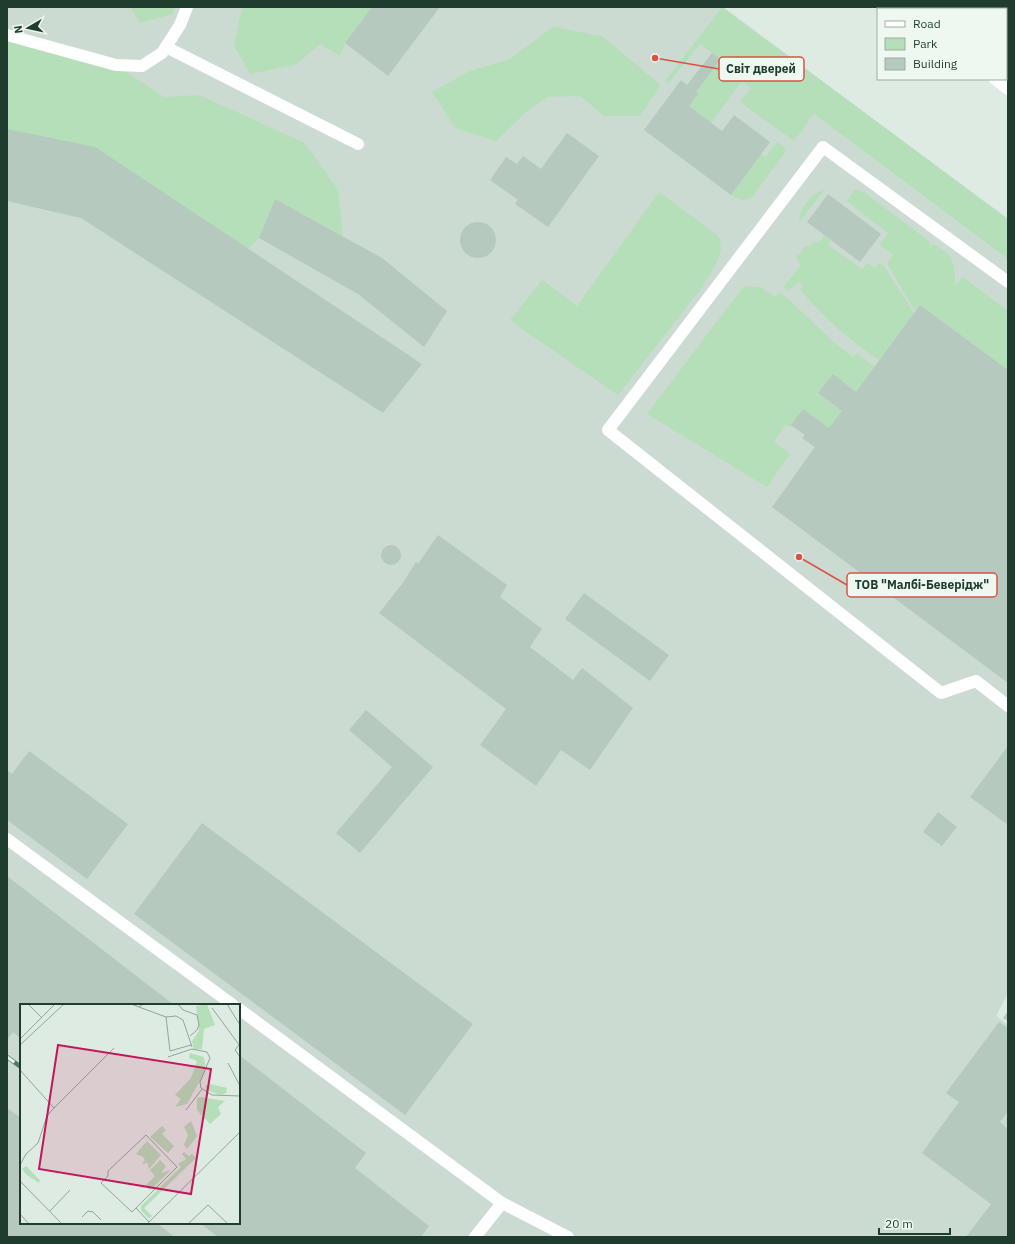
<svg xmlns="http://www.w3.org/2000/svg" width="1015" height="1244" viewBox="0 0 1015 1244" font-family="'IBM Plex Sans',sans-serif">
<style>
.built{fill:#ccdbd2;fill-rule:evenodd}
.green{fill:#b4dfb8}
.building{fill:#b6c9be}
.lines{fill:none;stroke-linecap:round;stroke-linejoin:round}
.service{stroke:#fff;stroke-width:12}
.minor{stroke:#fff;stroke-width:12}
.rail-casing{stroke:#57796a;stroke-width:4.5}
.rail{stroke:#eef8f1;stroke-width:3;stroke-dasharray:9;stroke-linecap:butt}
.inset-road{fill:none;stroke:#91a59b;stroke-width:1}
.view{fill:#c2185b;fill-opacity:0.15;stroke:#c2185b;stroke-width:2}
.inset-edge{fill:none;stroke:#1e3d2f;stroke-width:2}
.leader{fill:none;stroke:#dd5144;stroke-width:1.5}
.callout-dot{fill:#dd5144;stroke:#eef8f1;stroke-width:1.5}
.callout{fill:#eef8f1;stroke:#dd5144;stroke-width:1.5}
.callout-label{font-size:12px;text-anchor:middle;font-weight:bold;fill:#1e3d2f}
</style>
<rect width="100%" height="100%" fill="#deebe3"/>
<path class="built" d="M7,7H723L1008,219V993L996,1016L1008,1025V1237H7ZM21,1005H239V1223H21Z"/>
<g class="green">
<path d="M130,7H175L173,14L140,23Z"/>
<path d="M242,7H372L345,43L340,56L320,44L297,64L250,74L234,46Z"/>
<path d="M722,7L1008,219V259L814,114L794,141L740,102L751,88L742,81L711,123L689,106L698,93L696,92L721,59L700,44L668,84L666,80Z"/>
<path d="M553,27L602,36L661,85L640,116H604L580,96L548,97L527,111L496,141L455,128L432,92L470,71L510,59Z"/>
<path d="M7,35L116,65L164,97L199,95L305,143L338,190L343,236L275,199L259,238L248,249L7,129Z"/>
<path d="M777,142L787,150L753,196C745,201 739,201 731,195L761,154L766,157Z"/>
<path d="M855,189L865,193L929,241L930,245H936C955,258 955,264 955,286L963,277L1008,311V370L920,305L915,311L887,263L893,255L880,245L888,233L847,201Z"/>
<path d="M824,190L799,223C799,208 810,194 824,190Z"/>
<path d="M659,192L717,235L720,239L721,250L717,262L702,287L618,395L519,327L510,320L542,280L577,306Z"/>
<path d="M824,235L830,240L828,245L862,269L867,263L875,268L879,263L883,265L914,313L879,360C850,340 822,317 800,289L803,286L800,282L787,291L784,286L801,266L796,256L800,254L803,248L811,245L814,241L819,243Z"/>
<path d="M746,286L761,287L775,297L779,293L784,295L834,342L853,357L857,353L875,367L856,392L833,374L818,393L842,411L829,428L803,409L790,427L786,424L774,442L790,454L767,487L647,414L740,291Z"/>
</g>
<g class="building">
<path d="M372,7H440L388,76L345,43Z"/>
<path d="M712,53L721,59L696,92L699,93L689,106L722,131L734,115L770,142L731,195L644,130L681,80L687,85Z"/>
<path d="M7,129L95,147L422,364L383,413L81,218L7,201Z"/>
<path d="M567,133L599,156L548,227L515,204L518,200L490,180L506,157L517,164L523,156L541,169Z"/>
<path d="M828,194L881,234L860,262L807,222Z"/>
<path d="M275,199L382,258L447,311L424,347L358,294L259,238Z"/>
<circle cx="478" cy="240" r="18"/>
<path d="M920,305L1008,370V683L772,507L815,447L802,438L805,435L791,425L803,409L829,428L842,411L818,393L833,374L856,392Z"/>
<path d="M438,535L507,585L500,597L542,629L530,647L573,680L582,668L633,708L590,770L561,750L536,786L480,745L506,709L379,613L402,584L416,562L418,564Z"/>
<circle cx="391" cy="555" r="10"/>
<path d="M584,593L669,655L650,681L565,619Z"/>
<path d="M366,710L433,767L360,853L336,833L392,767L349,730Z"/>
<path d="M1008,746V825L970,797Z"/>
<path d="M29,751L128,824L87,879L7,820V770L12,774Z"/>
<path d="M938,812L957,827L942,846L923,832Z"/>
<path d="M202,823L473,1024L405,1115L134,914Z"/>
<path d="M7,876L174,1005H21V1039L13,1032L7,1040Z"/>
<path d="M1008,1011V1021L1003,1018Z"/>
<path d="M999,1022L1008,1028V1111L1000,1122L1008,1129V1237H966L991,1204L922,1153L959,1102L946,1093Z"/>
<path d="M239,1055L366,1153L355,1168L429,1226L421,1237H218L200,1223H239Z"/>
<path d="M7,1108L21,1118V1223H156L175,1237H7Z"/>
</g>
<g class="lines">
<g class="service">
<path d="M7,35L116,65L142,66L162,53L180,25L187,7"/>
<path d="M166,47L358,144"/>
<path d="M1008,282L823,147L608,430L941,693L976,681L1008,706"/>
<path d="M7,839L233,1005"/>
<path d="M239,1009L502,1203L568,1237"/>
<path d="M475,1237L502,1203"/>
</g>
<g class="minor">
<path d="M895,7L898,9"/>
<path d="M995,79L1008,89"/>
</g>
<defs>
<path id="rail" d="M7,1057L21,1067"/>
</defs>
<use href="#rail" class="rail-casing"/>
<use href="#rail" class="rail"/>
</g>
<g transform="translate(20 1004)">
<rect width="220" height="220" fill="#deebe3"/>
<path d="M187,0L195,21L184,25L182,45L174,46L172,37L179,27L176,2ZM170,49L184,53L186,66L167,100L155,103L161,95L155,91L171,74L177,57L169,54ZM190,80L207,84L206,89L201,91L186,86L185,82ZM181,93L205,97L198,103L201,110L190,120L177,106V94ZM171,117L177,132L167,145L164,141L168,131L164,123ZM142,122L146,126L142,130L154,142L148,149L130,133ZM127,137L141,151L129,165L127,158L124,160L122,159L125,156L123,153L116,150ZM168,145L176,154L124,204L132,212L129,215L121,206V202L161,163L158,160L166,155L162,150L164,148L169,152L172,150ZM140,156L146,162L141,169L151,166L130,186L125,182L135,172L130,166ZM6,162L20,176L19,179L7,171L2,165Z" fill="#b4dfb8"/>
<path class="inset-road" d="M8,0L21,13M111,0L119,3L123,0M158,0L163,6L177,11L179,21L177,26L170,32M207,0L220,21M119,3L146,13L150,47L171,41M192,4L220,42M146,13L156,12L163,16L172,43M0,35L35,0M0,41L44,0M219,41L215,46L220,53M148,53L172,45L187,48L190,54L180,78L181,84L192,91L220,92M208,59L220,82M0,66L34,104M166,106L182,85M0,161L6,150L18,139L27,112L34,104L94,44M0,177L42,220M116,204L112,208L81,179L88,172V167L126,131L157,163L116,204L129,218M30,207L50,186M0,210L9,220M62,213L68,207L73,208L81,216M127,220L220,128M168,220L188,201L208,220"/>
<path class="view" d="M38,41L191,65L171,190L19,165Z"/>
<rect width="220" height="220" class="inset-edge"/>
</g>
<path class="leader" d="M655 58L719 69M799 557L847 585"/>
<g class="callout-dot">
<circle cx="655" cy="58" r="4"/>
<circle cx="799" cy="557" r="4"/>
</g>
<g class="callout">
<rect x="719" y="57" width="85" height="24" rx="4"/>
<rect x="847" y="573" width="150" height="24" rx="4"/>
</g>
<g class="callout-label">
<text x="761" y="73">Світ дверей</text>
<text x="922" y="589">ТОВ "Малбі-Беверідж"</text>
</g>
<rect width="1015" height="1244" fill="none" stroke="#1e3d2f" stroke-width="16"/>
<rect x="877" y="8" width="130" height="72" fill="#eef8f1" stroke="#9bada3"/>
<rect x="885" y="21" width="20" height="6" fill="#ffffff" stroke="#9bada3"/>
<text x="913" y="28" font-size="12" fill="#1e3d2f">Road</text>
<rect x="885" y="38" width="20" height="12" fill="#b4dfb8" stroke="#9bada3"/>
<text x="913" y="48" font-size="12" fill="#1e3d2f">Park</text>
<rect x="885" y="58" width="20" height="12" fill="#b6c9be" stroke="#9bada3"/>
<text x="913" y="68" font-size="12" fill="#1e3d2f">Building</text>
<g transform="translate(28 28) rotate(261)" stroke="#eef8f1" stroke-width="3" paint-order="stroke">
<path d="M0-3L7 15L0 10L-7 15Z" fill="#1e3d2f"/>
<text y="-6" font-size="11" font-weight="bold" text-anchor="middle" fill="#1e3d2f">N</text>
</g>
<path d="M879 1228v6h71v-6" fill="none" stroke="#1e3d2f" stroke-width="2"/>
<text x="885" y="1228" font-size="12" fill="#1e3d2f" stroke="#eef8f1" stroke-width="3" paint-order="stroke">20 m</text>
</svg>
